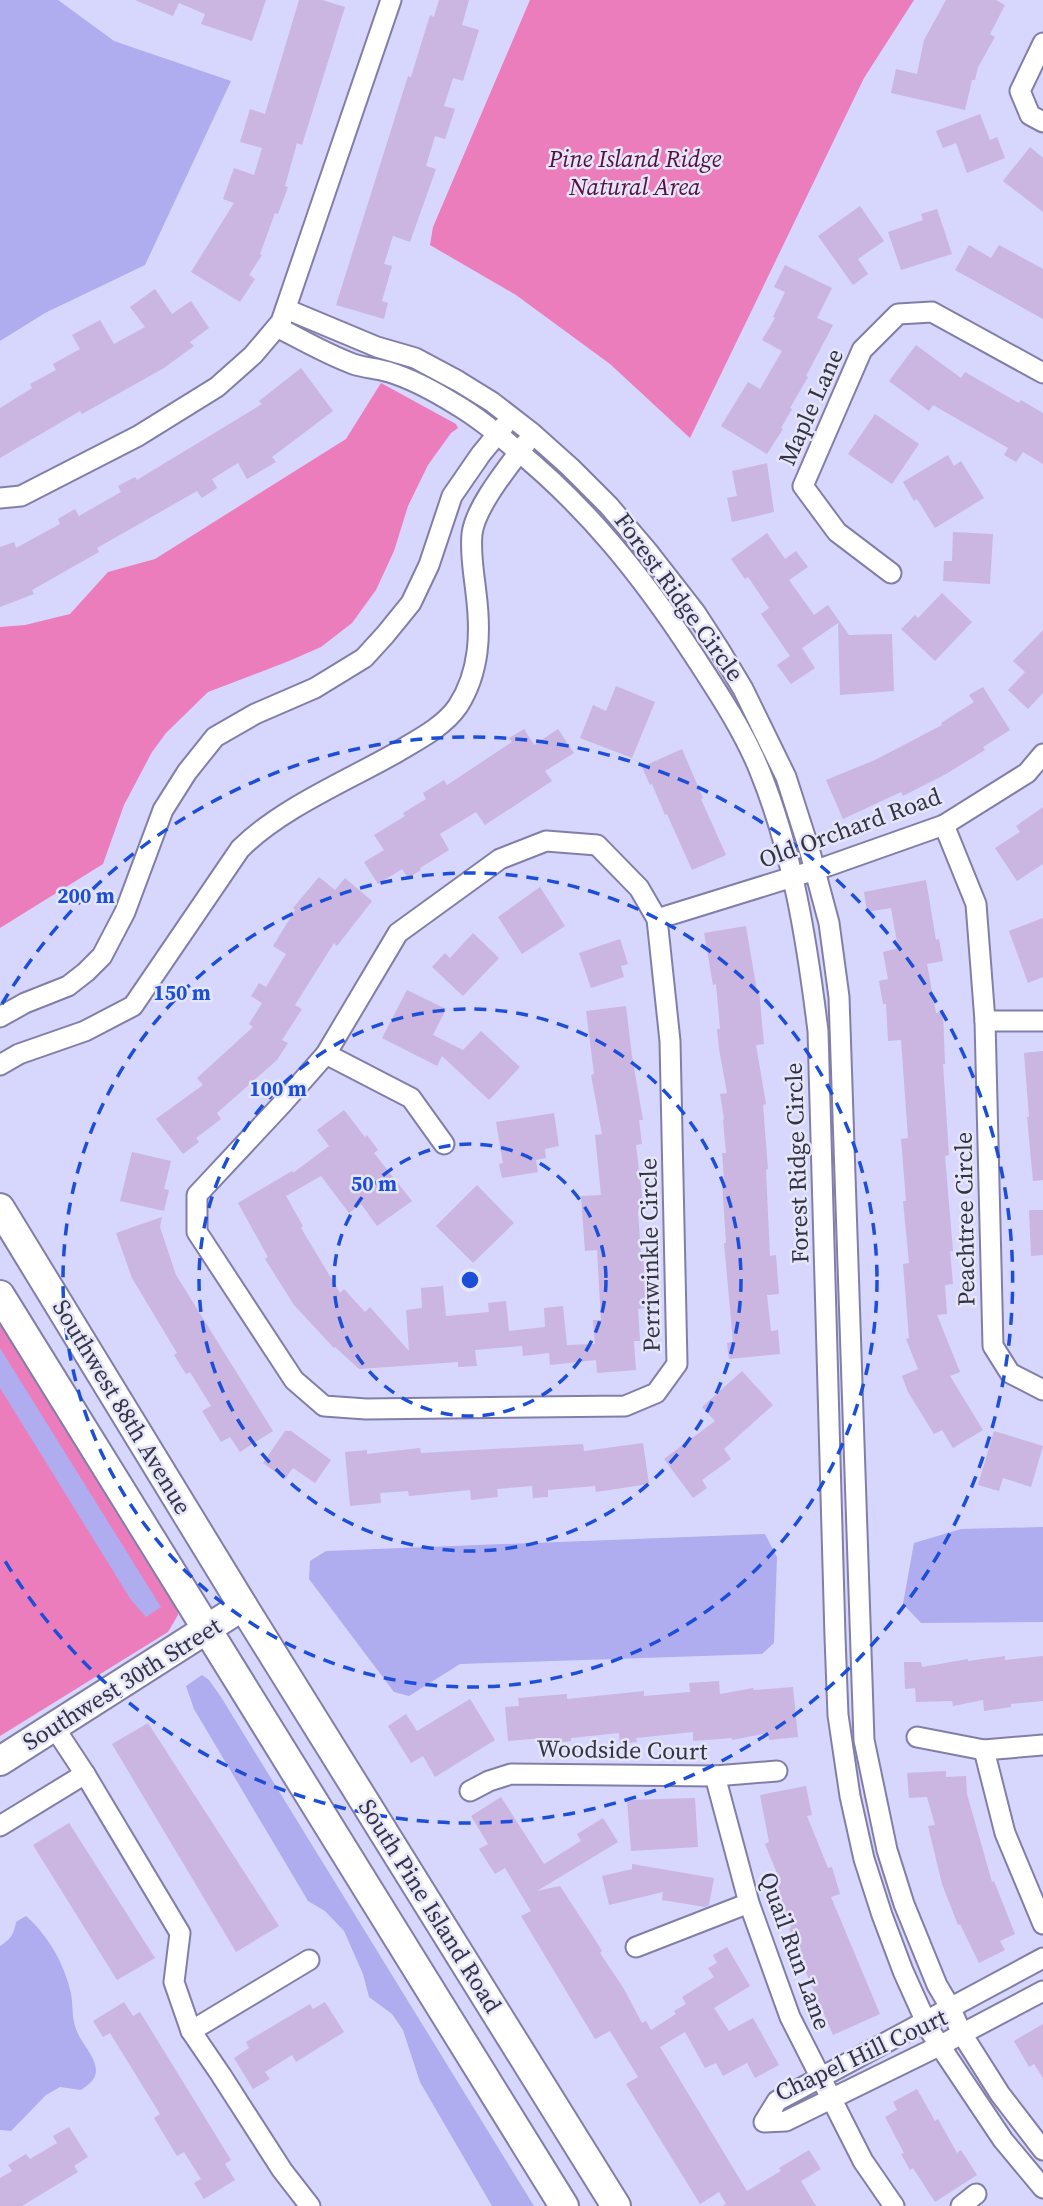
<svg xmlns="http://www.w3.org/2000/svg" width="1043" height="2206" viewBox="0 0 1043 2206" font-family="'Source Serif 4',serif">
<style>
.green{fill:#eb7dbc}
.water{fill:#afacef}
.building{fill:#cab6e1}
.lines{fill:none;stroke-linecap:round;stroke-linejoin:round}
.street-casing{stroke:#817faa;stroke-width:23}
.secondary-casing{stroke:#817faa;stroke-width:32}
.street{stroke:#fff;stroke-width:19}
.secondary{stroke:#fff;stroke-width:28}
.ring{fill:none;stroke:#1d4ed8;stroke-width:3.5;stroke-dasharray:12 9}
.labels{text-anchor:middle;stroke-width:5;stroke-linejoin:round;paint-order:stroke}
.park-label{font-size:24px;font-style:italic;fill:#57103e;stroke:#e6e6f9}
.street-label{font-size:24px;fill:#343345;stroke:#e6e6f9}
.centre{fill:#1d4ed8;stroke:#e6e6f9;stroke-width:3.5}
.ring-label{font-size:21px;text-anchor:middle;font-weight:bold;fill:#1d4ed8;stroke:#e6e6f9;stroke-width:5;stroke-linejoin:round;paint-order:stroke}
</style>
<rect width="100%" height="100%" fill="#d7d6fc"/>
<g class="green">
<path d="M530,0H914L864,78L690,438L610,364L516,295L430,245L433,227Z"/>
<path d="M381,383L456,424L458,428L451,433L428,465L408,506L394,551L376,590L352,623L321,647L289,661L208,692L166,733L152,752L124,805L103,864L0,928V627L25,625L70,614L108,572L155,559L346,439Z"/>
<path d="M0,1314L176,1595L178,1615L168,1632L0,1736Z"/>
</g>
<g class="water">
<path d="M0,0H58L114,41L231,81L145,265L45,313L0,341Z"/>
<path d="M0,1348L161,1607L146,1617L131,1600L0,1388Z"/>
<path d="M1043,1527V1622L921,1623L903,1604L914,1543L961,1529Z"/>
<path d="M765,1534L777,1557L774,1643L762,1654L460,1664L409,1696L394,1692L309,1579L310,1561L326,1551Z"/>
<path d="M202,1675L209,1680L221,1697L534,2206H492L420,2082L403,2030L392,2014L369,1997L363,1974L344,1931L325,1911L308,1901L194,1709L186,1686Z"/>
<path d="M26,1916C48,1935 65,1965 71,1994C73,2005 72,2016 75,2026C79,2042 95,2054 96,2070C96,2080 88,2085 81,2090L60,2087L46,2095L11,2131L0,2130V1946C11,1939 14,1934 16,1922Z"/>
</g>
<g class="building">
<path d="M135,0H266L252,41L201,24L205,14L179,3L173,16Z"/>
<path d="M299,0H322L345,7L302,145L297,143L285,186L288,187L278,214L275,213L260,254L262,255L249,275L255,279L240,302L191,272L234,203L223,199L234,168L254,175L262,148L240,142L250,109L265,114Z"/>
<path d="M439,0H469L462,25L479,30L463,81L453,78L444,106L455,109L445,139L435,136L426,166L436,169L410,242L393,236L384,264L392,266L382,301L388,303L384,319L336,305L408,76L411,77L430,15L434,17Z"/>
<path d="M946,0H996L1005,5L990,34L995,37L978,67L975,80H972L965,110L891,93L896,69L917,74L924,40Z"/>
<path d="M980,114L990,140L997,137L1005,158L967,173L956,143L943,148L936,131Z"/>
<path d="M1030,147L1043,158V212L1003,181Z"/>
<path d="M860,206L884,241L858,259L868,274L853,285L818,236Z"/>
<path d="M937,209L952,254L901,270L888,232L923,220L921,214Z"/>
<path d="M969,245L991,258L999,245L1043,269V319L955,270Z"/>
<path d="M785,265L832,288L817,318L833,325L806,376L808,377L790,408L792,409L781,428L783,429L767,454L721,426L748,382L760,389L782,351L762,340L775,318L773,317L785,292L774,287Z"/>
<path d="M155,289L172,314L191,301L209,328L190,342L194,346L164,368L82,414L80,411L0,458V408L32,388L30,384L56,370L53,364L80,349L72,335L100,320L114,344L145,327L130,307Z"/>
<path d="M916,345L961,378L965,372L1019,403L1021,400L1043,413V464L1023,452L1016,462L1004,455L1008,448L933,405L929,411L889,381Z"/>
<path d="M301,368L333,411L272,457L276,462L247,479L238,463L212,479L217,488L202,498L197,491L97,548L99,552L32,590L34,594L0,607V547L14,542L16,548L60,524L58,519L75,509L79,516L121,492L118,486L135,477L137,480L262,404L259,401Z"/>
<path d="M875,414L919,444L892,484L848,454Z"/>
<path d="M948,455L954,466L961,461L984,498L935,528L917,499L914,501L903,482Z"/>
<path d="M767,463L774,512L732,522L727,498L737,496L732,471Z"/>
<path d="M953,532L993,534L990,584L943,581L944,561H952Z"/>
<path d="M767,533L785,559L796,551L808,567L789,580L814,615L828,605L849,635L892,634L894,691L840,695L838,623L802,648L815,668L791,684L777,665L790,656L761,614L769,608L748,577L745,579L731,559Z"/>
<path d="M942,593L972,622L935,661L901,629L915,615L918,618Z"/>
<path d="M1043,630V693L1028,709L1008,690L1025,672L1013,661Z"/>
<path d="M616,686L655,702L632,758L580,738L593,705L606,711Z"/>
<path d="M983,687L1010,730L983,747L985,750L946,774L903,796L901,792L843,819L826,780L875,760L942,725L941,723L974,702L969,695Z"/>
<path d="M524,729L534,745L558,729L574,753L545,771L552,781L485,825L476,812L440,834L449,850L420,868L421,870L408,878L402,869L378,884L364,862L384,850L374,835L405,816L403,813L426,799L423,793L444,780L447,785L512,742L509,738Z"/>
<path d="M682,749L703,798L701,799L726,855L692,870L667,814L665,815L652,784L650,785L642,767Z"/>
<path d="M1043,807V864L1017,881L995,848L1020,832L1016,826Z"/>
<path d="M319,877L335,890L345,878L372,901L337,946L334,943L295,1005L302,1009L282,1040L288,1043L277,1060L217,1113L221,1119L196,1138L199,1142L183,1154L156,1119L203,1085L197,1078L253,1027L249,1024L262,1003L251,996L259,983L266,987L286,954L273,946L295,910L293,908Z"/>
<path d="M926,880L936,940L939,939L943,961L927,964L936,1013L943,1012L945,1064H943L949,1155L945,1156L953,1251H950L953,1284L945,1285L947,1314L937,1315L960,1372L950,1376L983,1430L953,1448L942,1430L934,1434L908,1392L902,1376L918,1369L906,1339L909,1338L903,1264L909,1263L903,1201H906L901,1139L908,1138L901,1040L888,1041L886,1004H883L879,981L888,979L883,952L898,948L891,908L867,912L864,892Z"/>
<path d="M540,887L565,926L522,954L498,917Z"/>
<path d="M1043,918V977L1028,983L1009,931Z"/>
<path d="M746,926L757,991H759L764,1044L756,1045L766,1104L763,1105L768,1169L766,1170L770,1256L776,1255L779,1294L767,1295L771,1331L778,1330L780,1354L729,1359L727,1343L733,1342L724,1243H726L722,1181L724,1180L722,1153H726L723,1120L724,1119L720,1094L727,1093L719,1049L717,1029H720L716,984L713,985L704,933Z"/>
<path d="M473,933L499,958L463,996L432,967L445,953L450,958Z"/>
<path d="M620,939L628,964L621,966L624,977L591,988L579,953Z"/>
<path d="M407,990L446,1009L433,1035L463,1050L481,1031L520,1067L489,1100L442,1056L437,1066L382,1038Z"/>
<path d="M626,1006L632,1056L643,1120H639L642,1144L636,1145L644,1212H638L641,1253H643L646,1308L638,1309L640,1341H634L636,1370L597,1373L596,1360L550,1365L549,1353L523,1356L522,1346L475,1350L477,1366L458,1367V1362L359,1369L335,1347L334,1348L294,1305L265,1259L268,1257L238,1203L292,1171L293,1173L329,1146L317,1130L344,1110L365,1137L367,1135L378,1150L374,1153L412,1201L377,1226L361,1204L349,1213L321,1176L286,1196L303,1226L301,1228L340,1293L344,1289L365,1312L370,1307L409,1351L406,1310L422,1308L421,1288L443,1286L446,1316L489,1312L488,1303L506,1301L509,1331L545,1327L544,1308L563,1306L567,1345L595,1344L593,1320H601L597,1250L585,1251L581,1196L601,1195L595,1135L602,1134L591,1075L594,1074L586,1011Z"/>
<path d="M1043,1051V1180L1033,1181L1027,1117H1029L1024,1053Z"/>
<path d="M554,1113L559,1146L545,1149L546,1158L536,1160L538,1172L502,1178L499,1164L503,1163L496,1122Z"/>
<path d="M132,1152L171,1161L164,1189L169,1190L164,1211L120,1201Z"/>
<path d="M477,1185L514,1223L473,1263L436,1226Z"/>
<path d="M1029,1210H1043V1255L1031,1256Z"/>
<path d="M162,1217L160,1227L176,1275L273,1431L240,1452L230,1437L221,1442L202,1411L211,1406L190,1372L186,1374L174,1355L177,1353L132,1278L116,1233Z"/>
<path d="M742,1371L773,1405L724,1449L731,1459L702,1480L707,1488L693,1498L664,1459L715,1421L702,1407Z"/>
<path d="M285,1431H291L331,1460L315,1483L293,1468L285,1479L263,1463Z"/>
<path d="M994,1431L1043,1446L1031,1487L1003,1478L999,1491L978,1485Z"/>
<path d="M643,1443L649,1484L596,1492L595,1486L548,1490V1497L533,1498L532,1486L497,1489L498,1497L471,1500L470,1490L409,1496L408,1491L380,1493L381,1503L350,1506L345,1452L367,1450V1454L420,1448L421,1453L583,1444L584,1451Z"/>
<path d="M1005,1656V1660L1043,1656V1701L1011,1704V1707L984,1711L983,1700L953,1706L952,1701L916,1702L915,1688L905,1689L904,1662H921L922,1667L968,1659V1661Z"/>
<path d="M719,1681L720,1694L753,1688L754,1690L793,1687L798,1737L769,1740L768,1733L732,1740V1738L693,1741V1732L636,1738L637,1742L620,1744L619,1733L571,1738V1741L544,1744L543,1738L508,1741L505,1707L519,1706L518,1698L567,1694V1699L644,1691V1696L690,1692L689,1683Z"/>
<path d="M470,1699L495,1740L435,1777L423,1756L411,1763L388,1726L406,1714L417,1731Z"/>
<path d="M148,1723L279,1926L236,1952L112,1744Z"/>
<path d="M946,1771V1777L966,1776L967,1794L992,1882L994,1881L1015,1934L1000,1941L1005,1950L979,1963L960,1924L958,1925L942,1884L928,1826L935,1825L927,1797L909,1798L907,1773Z"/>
<path d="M806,1786L812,1815L807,1816L828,1868L832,1867L840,1894L831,1897L880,2014L833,2035L805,1970L807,1969L789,1929L791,1928L777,1884L781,1883L765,1844L769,1842L760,1795Z"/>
<path d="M501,1797L544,1864L581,1841L577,1834L603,1818L618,1842L537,1891L560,1886L592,1935L602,1951L600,1953L624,1989L642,2023L646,2021L651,2030L676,2014L674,2011L686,2004L682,1997L714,1977L708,1968L717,1963L713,1955L727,1947L750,1986L714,2008L729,2031L753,2018L779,2065L755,2078L747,2063L723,2076L716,2063L705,2068L685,2032L660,2047L747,2191L781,2171L779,2168L809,2150L821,2169L801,2181L816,2206H722L726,2204L719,2192L700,2204L626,2084L638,2077L610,2031L595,2039L521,1916L531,1911L505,1868L495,1874L479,1849L488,1844L471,1816Z"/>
<path d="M695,1798L698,1847L631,1851L627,1800Z"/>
<path d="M69,1823L155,1958L117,1980L33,1845Z"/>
<path d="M632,1864L714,1878L709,1905L705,1907L662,1900L663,1892L609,1905L602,1876L632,1869Z"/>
<path d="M124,2002L133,2016L140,2012L231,2160L225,2164L235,2180L204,2199L194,2183L201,2179L184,2152L177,2156L154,2118L160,2114L110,2033L103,2037L93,2021Z"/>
<path d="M325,2002L344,2032L296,2062L292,2055L265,2072L270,2079L253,2089L234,2058L249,2048L246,2042L310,2004L313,2009Z"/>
<path d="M1043,2024V2078L1034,2064L1029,2067L1014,2041Z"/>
<path d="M917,2089L935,2121L938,2119L957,2153L961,2150L977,2175L935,2202L913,2168L910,2170L901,2154L904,2153L885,2117L897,2110L893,2102Z"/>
<path d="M69,2127L88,2157L74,2166L78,2172L22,2206H0V2178L12,2171L8,2165L26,2154L30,2159L57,2143L53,2136Z"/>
</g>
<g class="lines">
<defs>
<g id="street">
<path d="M1043,43L1020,91L1030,115L1043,122"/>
<path d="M286,309L377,347L415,358L458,381L492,402L532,433L570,467L609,506L649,553L695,612L719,649L743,689L786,777L810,852L829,923L839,997L864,1740L887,1850L904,1904L937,1985L950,2007L962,2034L1000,2094L1043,2150"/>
<path d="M277,327C302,340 326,354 353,364C364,368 377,368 389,372C412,379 434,391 455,404C476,416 495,432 514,448C587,507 642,576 693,654C717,691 742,728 759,769C793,852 807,942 818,1031L835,1637L838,1715L850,1796L864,1859L882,1915L903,1971L930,2031L1003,2140L1043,2188"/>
<path d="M0,498L21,496L138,436L217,387L253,355L281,322L391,0"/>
<path d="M891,573L837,532L803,486L862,350L898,314L932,312L1043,373"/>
<path d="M944,825L976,904L985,1021L993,1346L1010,1373L1043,1390"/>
<path d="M546,841L597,845L639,888L657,919L670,1041L677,1364L656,1393L625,1406L366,1409L324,1406L294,1380L197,1232V1195L282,1104L326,1054L398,933L500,859Z"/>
<path d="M657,919L828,866L944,825L1027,773L1043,754"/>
<path d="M0,1017L25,1003L68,986L86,972L102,956L125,912L163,810L187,772L215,737L255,714L315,688L364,658L385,635L411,603L429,565L452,496L481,454L504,426"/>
<path d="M985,1021H1043"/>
<path d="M326,1054L411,1098L444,1144"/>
<path d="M0,1065L19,1054L85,1031L133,1006L240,849C280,809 344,782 394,754C415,741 443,728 458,706C480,672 481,632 476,593C474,574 470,554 472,534C475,507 509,466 526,443"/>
<path d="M54,1727L85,1774L180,1933L174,1982L191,2031L221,2075L282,2170L310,2206"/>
<path d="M917,1737L984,1750L1043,1745"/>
<path d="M984,1750L1005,1833L1043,1924"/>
<path d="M715,1776L749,1903L790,2017L863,2161L894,2206"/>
<path d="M470,1791L489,1781L511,1774L715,1776L777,1771"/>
<path d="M0,1826L85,1774"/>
<path d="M636,1947L749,1903"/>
<path d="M1043,1958L777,2101L764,2122L786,2121L939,2046L1043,1991"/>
<path d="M191,2031L309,1960"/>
<path d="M961,2206L976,2194"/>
</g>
<g id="secondary">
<path d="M0,1208L243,1606L616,2206"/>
<path d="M0,1295L564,2206"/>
<path d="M0,1761L243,1606"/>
</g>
</defs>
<use href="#street" class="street-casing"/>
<use href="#secondary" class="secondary-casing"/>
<use href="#street" class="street"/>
<use href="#secondary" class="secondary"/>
</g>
<g class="ring">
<circle cx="470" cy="1280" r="136"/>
<circle cx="470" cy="1280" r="271"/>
<circle cx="470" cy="1280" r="407"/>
<path d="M2 1004A543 543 0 1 1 2 1556"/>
</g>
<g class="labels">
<g class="park-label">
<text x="635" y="167">Pine Island Ridge<tspan x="635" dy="28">Natural Area</tspan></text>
</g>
<g class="street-label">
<text transform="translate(811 407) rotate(-66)" y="8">Maple Lane</text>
<text transform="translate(679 597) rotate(54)" y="8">Forest Ridge Circle</text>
<text transform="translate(850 828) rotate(-20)" y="8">Old Orchard Road</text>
<text transform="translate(797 1163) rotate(-92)" y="8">Forest Ridge Circle</text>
<text transform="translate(965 1219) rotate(-91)" y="8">Peachtree Circle</text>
<text transform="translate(650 1255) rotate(-91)" y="8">Perriwinkle Circle</text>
<text transform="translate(122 1407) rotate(59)" y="8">Southwest 88th Avenue</text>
<text transform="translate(122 1684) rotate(-32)" y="8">Southwest 30th Street</text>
<text transform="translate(622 1750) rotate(1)" y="8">Woodside Court</text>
<text transform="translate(430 1906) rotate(58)" y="8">South Pine Island Road</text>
<text transform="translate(795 1951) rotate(70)" y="8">Quail Run Lane</text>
<text transform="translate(861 2055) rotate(-25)" y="8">Chapel Hill Court</text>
</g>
</g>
<circle cx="470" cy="1280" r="10" class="centre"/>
<g class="ring-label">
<text x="86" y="903">200 m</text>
<text x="182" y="1000">150 m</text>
<text x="278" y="1096">100 m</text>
<text x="374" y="1191">50 m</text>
</g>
</svg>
